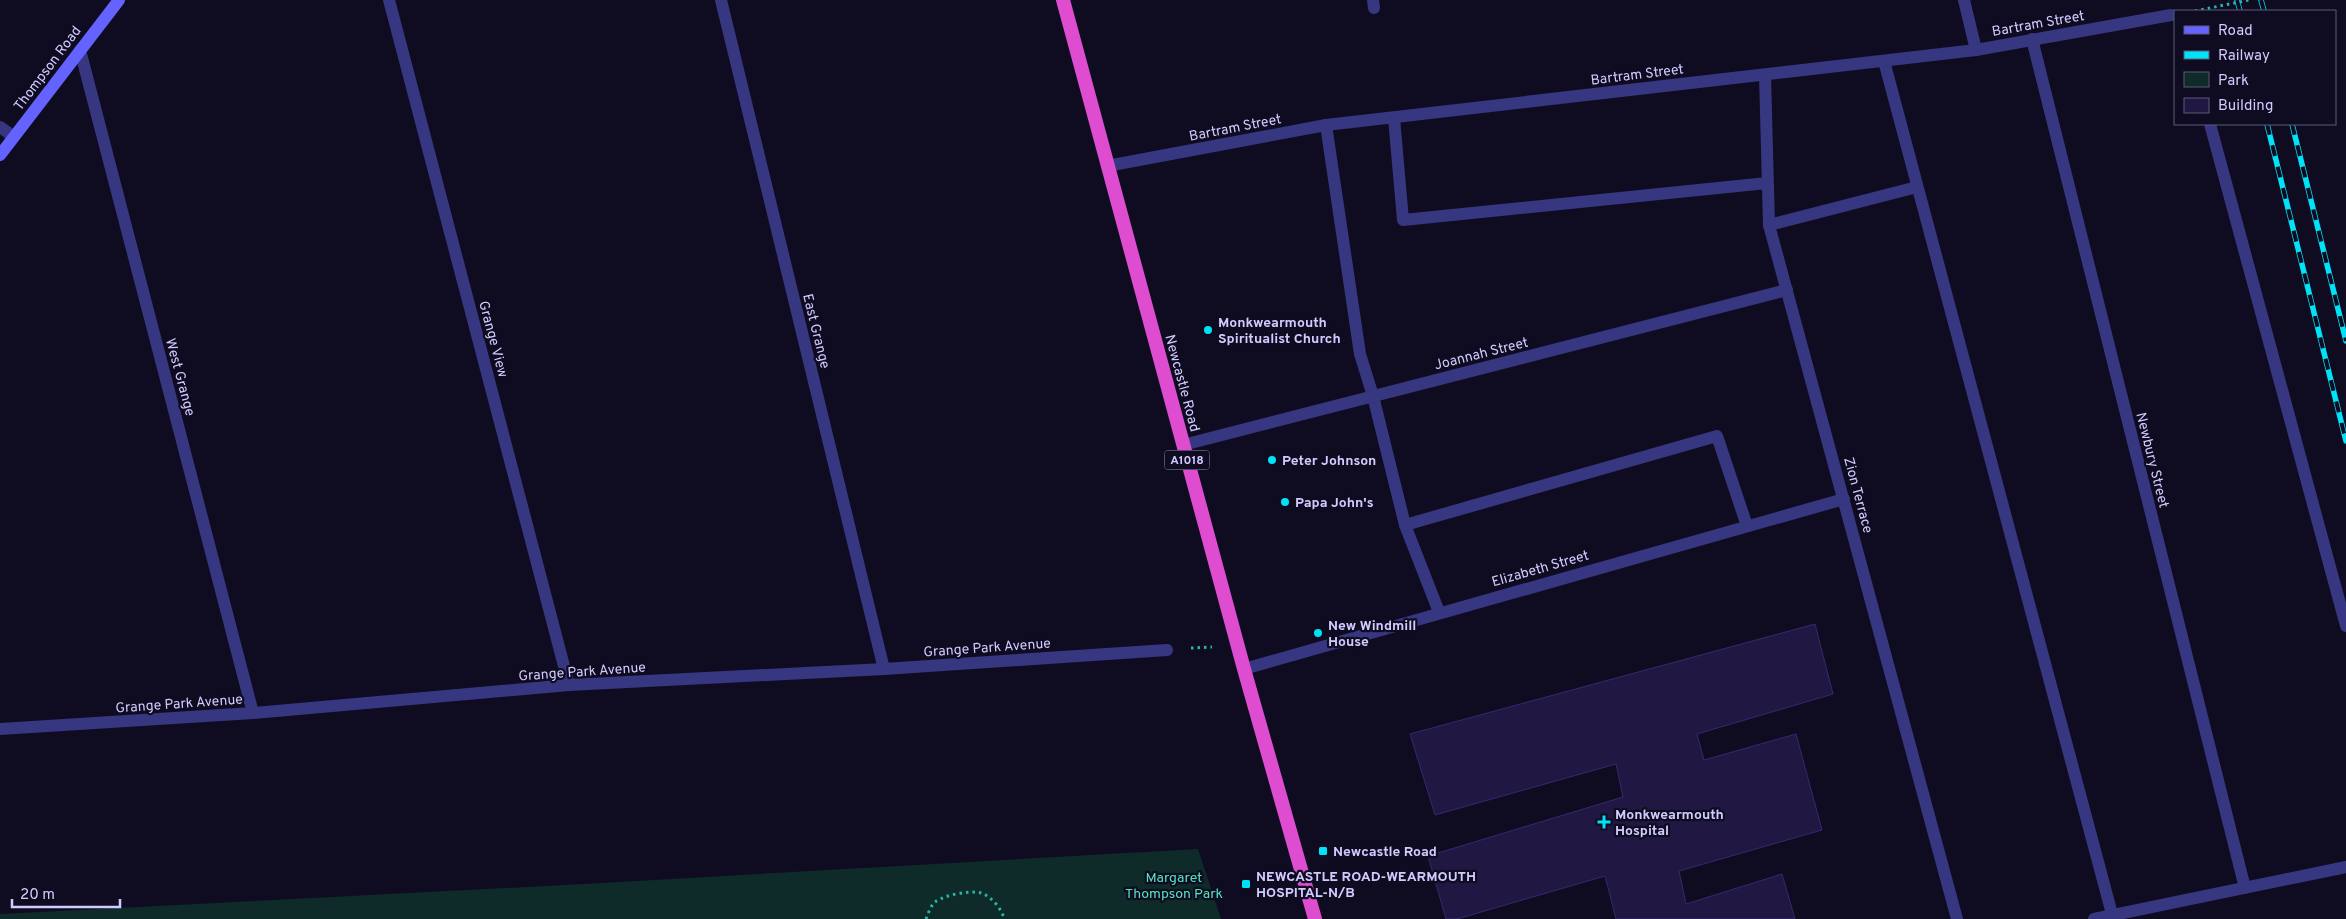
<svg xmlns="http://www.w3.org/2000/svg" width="2346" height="919" viewBox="0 0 2346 919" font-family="Overpass,sans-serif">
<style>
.green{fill:#0f2b29}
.building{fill:#201842;stroke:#36296f}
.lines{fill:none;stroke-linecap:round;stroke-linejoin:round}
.path{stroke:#2ab5aa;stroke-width:3;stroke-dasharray:2.5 4;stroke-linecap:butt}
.service{stroke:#373681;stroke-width:12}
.minor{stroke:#373681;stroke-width:12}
.secondary{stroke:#6463ff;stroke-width:12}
.trunk{stroke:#de4dd0;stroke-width:14}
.rail-casing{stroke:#00e2f7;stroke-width:5.5}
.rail{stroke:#0f0c21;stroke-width:4;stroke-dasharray:11;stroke-linecap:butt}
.path-bridge{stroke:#2ab5aa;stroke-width:3;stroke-dasharray:2.5 4;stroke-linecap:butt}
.poi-dot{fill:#00e2f7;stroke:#0f0c21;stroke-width:2}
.labels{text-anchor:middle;stroke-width:4.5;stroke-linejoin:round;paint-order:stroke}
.shield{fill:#0f0c21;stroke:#9792bc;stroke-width:1}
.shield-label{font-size:12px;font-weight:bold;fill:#d1ccff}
.street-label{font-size:14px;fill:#d1ccff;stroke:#0f0c21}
.poi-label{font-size:14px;font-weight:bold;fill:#d1ccff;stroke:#0f0c21;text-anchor:start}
.park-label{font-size:14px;fill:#55e2bc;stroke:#0f0c21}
</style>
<rect width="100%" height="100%" fill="#0f0c21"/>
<path class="green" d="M1198,849L1221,919H0V914L566,885Z"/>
<path class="building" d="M1815,624L1833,694L1697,734L1704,760L1796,734L1822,830L1679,871L1686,904L1782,874L1795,919H1616L1605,876L1457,919H1446L1428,856L1623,797L1616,764L1435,815L1410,734Z"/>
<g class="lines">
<g class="path">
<path d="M1191,648L1212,647"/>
<path d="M926,919C928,914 931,905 935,902C944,895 970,890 981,893C991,896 1002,909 1004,919"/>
</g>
<g class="service">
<path d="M1373,0L1374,8"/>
<path d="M1884,61L2112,914"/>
<path d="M1394,118L1403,220L1767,183"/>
<path d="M2210,124L2346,626"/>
<path d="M1326,125L1360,354L1373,396L1405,525L1439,612"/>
<path d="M1769,225L1917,187"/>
<path d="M1405,525L1717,436L1747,526"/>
<path d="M2094,919L2346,867"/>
</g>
<g class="minor">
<path d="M389,0L569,685"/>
<path d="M721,0L884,669"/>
<path d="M1964,0L1976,50"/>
<path d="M2032,39L2245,888"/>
<path d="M80,50L253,713"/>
<path d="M1765,75L1769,225L1957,919"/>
<path d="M0,127L14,137"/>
<path d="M1107,166L1326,125L1976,50L2171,15"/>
<path d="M1183,445L1787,290"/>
<path d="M1244,669L1844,499"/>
<path d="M0,729L253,713L569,685L884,669L1167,650"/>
</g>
<path class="secondary" d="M0,155L119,0"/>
<path class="trunk" d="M1063,0L1244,669L1315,919"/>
<defs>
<g id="rail">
<path d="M2237,0L2240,11"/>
<path d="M2261,0L2264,11"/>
<path d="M2267,124L2346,441"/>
<path d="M2292,124L2346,341"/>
</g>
</defs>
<use href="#rail" class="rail-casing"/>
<use href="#rail" class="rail"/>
<path class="path-bridge" d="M2195,11L2249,0"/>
</g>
<g class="poi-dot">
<circle cx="1208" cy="330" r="5"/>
<circle cx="1272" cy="460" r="5"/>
<circle cx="1285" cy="502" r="5"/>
<circle cx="1318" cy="633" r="5"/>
<path d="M1601.5 814.5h5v5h5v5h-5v5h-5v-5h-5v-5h5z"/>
<rect x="1318" y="846" width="10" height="10" rx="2.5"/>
<rect x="1241" y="879" width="10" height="10" rx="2.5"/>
</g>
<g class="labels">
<rect class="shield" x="1164.5" y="450.5" width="45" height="19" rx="4"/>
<g class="shield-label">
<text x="1187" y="464">A1018</text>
</g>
<g class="street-label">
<text transform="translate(2038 23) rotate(-10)" y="5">Bartram Street</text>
<text transform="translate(47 68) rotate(-53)" y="5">Thompson Road</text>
<text transform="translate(1637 74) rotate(-7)" y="5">Bartram Street</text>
<text transform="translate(1235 127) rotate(-11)" y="5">Bartram Street</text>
<text transform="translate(817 331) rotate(76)" y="5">East Grange</text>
<text transform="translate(494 339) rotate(75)" y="5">Grange View</text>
<text transform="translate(1481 353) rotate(-14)" y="5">Joannah Street</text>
<text transform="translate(181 377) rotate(75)" y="5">West Grange</text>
<text transform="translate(1183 383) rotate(75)" y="5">Newcastle Road</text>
<text transform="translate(2153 460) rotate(76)" y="5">Newbury Street</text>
<text transform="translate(1859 495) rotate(75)" y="5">Zion Terrace</text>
<text transform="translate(1540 568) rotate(-16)" y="5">Elizabeth Street</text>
<text transform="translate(987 647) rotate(-4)" y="5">Grange Park Avenue</text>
<text transform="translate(582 671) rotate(-4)" y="5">Grange Park Avenue</text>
<text transform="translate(179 703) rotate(-4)" y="5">Grange Park Avenue</text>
</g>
<g class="poi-label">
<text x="1218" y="327">Monkwearmouth<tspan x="1218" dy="16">Spiritualist Church</tspan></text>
<text x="1282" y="465">Peter Johnson</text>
<text x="1295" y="507">Papa John's</text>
<text x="1328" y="630">New Windmill<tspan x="1328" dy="16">House</tspan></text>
<text x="1615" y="819">Monkwearmouth<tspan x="1615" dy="16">Hospital</tspan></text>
<text x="1333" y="856">Newcastle Road</text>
<text x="1256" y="881">NEWCASTLE ROAD-WEARMOUTH<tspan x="1256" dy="16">HOSPITAL-N/B</tspan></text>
</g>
<g class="park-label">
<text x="1174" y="882">Margaret<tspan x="1174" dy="16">Thompson Park</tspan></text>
</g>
</g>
<rect x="2174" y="10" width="162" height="115" fill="#0f0c21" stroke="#5d597a"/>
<rect x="2184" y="26" width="25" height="8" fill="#6463ff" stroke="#5d597a"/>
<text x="2218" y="35" font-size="15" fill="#d1ccff">Road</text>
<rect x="2184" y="51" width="25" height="8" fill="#00e2f7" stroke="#5d597a"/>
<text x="2218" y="60" font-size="15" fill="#d1ccff">Railway</text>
<rect x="2184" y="72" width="25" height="15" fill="#0f2b29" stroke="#5d597a"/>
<text x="2218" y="85" font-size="15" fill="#d1ccff">Park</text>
<rect x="2184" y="98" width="25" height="15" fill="#201842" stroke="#5d597a"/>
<text x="2218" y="110" font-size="15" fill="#d1ccff">Building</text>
<path d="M12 899v8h108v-8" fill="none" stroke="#d1ccff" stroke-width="2.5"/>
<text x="20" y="899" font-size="15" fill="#d1ccff" stroke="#0f0c21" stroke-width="4" paint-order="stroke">20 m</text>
</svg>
